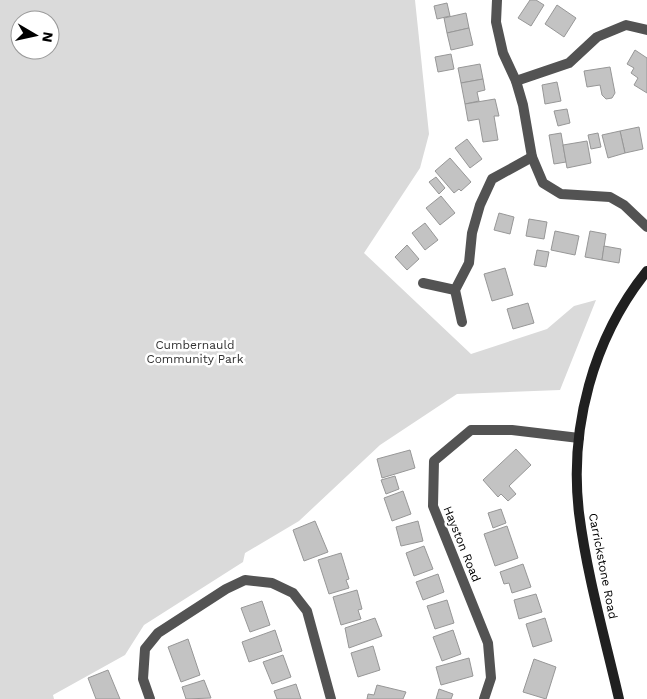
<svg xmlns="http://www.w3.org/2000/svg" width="647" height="699" viewBox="0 0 647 699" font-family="'Work Sans',sans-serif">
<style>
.green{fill:#dadada;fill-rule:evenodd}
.building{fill:#c3c3c3;stroke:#979797}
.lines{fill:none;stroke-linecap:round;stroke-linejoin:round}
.street{stroke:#535353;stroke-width:10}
.secondary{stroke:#202020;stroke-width:10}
.labels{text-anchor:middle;stroke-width:5;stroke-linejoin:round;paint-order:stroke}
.park-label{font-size:12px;fill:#313131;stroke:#fff}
.street-label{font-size:12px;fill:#000;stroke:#fff}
</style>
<rect width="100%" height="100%" fill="#fff"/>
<path class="green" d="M0,0H415L429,134L420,168L364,253L471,354L547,329L574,306L596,300L560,390L457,394L380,445L299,521L245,553L243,562L144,625L125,655L53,695L54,699H0ZM20,20H50V50H20Z"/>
<g class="building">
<path d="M530,0H536L544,5L531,26L518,18Z"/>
<path d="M447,3L450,16L437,19L434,6Z"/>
<path d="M557,5L576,18L564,37L545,24Z"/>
<path d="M466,13L469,28L447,33L444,18Z"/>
<path d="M469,28L473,45L451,50L447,33Z"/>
<path d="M635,50L647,58V93L634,85L638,78L631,73L634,68L627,64Z"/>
<path d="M451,54L454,69L438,72L435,57Z"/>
<path d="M480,64L483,79L461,83L458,68Z"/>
<path d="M610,67L615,93L612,98L606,99L602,95L600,85L587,87L584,71Z"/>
<path d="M483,79L485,90L477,92L479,101L465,104L461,83Z"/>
<path d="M557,82L561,101L545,104L542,85Z"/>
<path d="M495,99L499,116H494L498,140L483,142L479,119L468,121L465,104Z"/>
<path d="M567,109L570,123L558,126L554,111Z"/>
<path d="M639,127L643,149L625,153L620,131Z"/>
<path d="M620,131L625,153L608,158L602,135Z"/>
<path d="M561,133L566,162L554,164L549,135Z"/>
<path d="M598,133L601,147L591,149L588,135Z"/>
<path d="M467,139L482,159L470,168L455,148Z"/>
<path d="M587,141L591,163L567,168L563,145Z"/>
<path d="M450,158L471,182L461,191L459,189L454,193L435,171Z"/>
<path d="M436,177L445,188L439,194L429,182Z"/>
<path d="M441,196L455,213L440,225L426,208Z"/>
<path d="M499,213L514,217L510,234L494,230Z"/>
<path d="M529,219L547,222L544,239L526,236Z"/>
<path d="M425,223L438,240L425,250L412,233Z"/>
<path d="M555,231L579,236L575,255L551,250Z"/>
<path d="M590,231L606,234L602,260L585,257Z"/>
<path d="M407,245L419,259L407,270L395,257Z"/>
<path d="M604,246L621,249L619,263L602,260Z"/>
<path d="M537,250L549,252L546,267L534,265Z"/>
<path d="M505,268L513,295L492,301L484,274Z"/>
<path d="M528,303L534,323L513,329L507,309Z"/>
<path d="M516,449L531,465L509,486L516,494L508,501L501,494L498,497L483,480Z"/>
<path d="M410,450L415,468L382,478L377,459Z"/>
<path d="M395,476L399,489L386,494L381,480Z"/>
<path d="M403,491L411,514L392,521L384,498Z"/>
<path d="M501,509L506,523L493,528L488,513Z"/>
<path d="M315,521L328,552L304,561L293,530Z"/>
<path d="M418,521L423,541L401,546L396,527Z"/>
<path d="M507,526L518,558L495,566L484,534Z"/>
<path d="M424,546L433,569L414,576L406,553Z"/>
<path d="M341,553L349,579L346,580L349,588L329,594L318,560Z"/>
<path d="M523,564L531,587L512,593L509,583L504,584L500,572Z"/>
<path d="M438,574L444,592L423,600L416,582Z"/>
<path d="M357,590L362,609L358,610L361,619L341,625L333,597Z"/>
<path d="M536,594L542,612L519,619L514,600Z"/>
<path d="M447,600L454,623L435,629L427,606Z"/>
<path d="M262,601L270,625L250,632L241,608Z"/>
<path d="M375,618L382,636L349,648L345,628Z"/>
<path d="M545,618L552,641L533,647L526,624Z"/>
<path d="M275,630L282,651L249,662L242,642Z"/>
<path d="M453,630L461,654L442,661L433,637Z"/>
<path d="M188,639L200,675L181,682L168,647Z"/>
<path d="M373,646L380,670L358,677L351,653Z"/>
<path d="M283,655L291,677L272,684L263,662Z"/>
<path d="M469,658L473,676L441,685L436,667Z"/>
<path d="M534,659L556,667L546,699L523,692Z"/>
<path d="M108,670L120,699H96L88,678Z"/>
<path d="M204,680L211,698L186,699L182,687Z"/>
<path d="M296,684L301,699H277L274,691Z"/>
<path d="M377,685L406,692L403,699H367L368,694L374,695Z"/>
<path d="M439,689L453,694L451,699H436Z"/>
</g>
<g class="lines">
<g class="street">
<path d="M497,0L496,22L503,53L516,81L523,105L532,157L543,183L561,194L610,197L624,205L647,227"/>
<path d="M516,81L569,63L597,37L626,25L647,30"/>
<path d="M423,283L455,290"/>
<path d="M462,322L455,290L469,263L472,233L480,205L492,179L532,157"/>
<path d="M150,699L143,679L145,649L158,633L226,589L245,580L272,583L293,593L307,611L331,699"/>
<path d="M484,699L491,678L488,643L433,506L434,461L471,430H512L579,438"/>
</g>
<path class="secondary" d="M619,699C605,638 587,576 579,513C569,428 593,338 647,271"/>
</g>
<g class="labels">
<g class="park-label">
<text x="195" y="349">Cumbernauld<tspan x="195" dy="14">Community Park</tspan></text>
</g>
<g class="street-label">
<text transform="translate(462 544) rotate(68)" y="4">Hayston Road</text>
<text transform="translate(603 566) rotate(79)" y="4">Carrickstone Road</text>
</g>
</g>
<g transform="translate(35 35) rotate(99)"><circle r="24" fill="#ffffff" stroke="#999999"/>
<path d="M0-4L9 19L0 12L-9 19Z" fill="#000000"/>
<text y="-8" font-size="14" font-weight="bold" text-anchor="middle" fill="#000000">N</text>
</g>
</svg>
